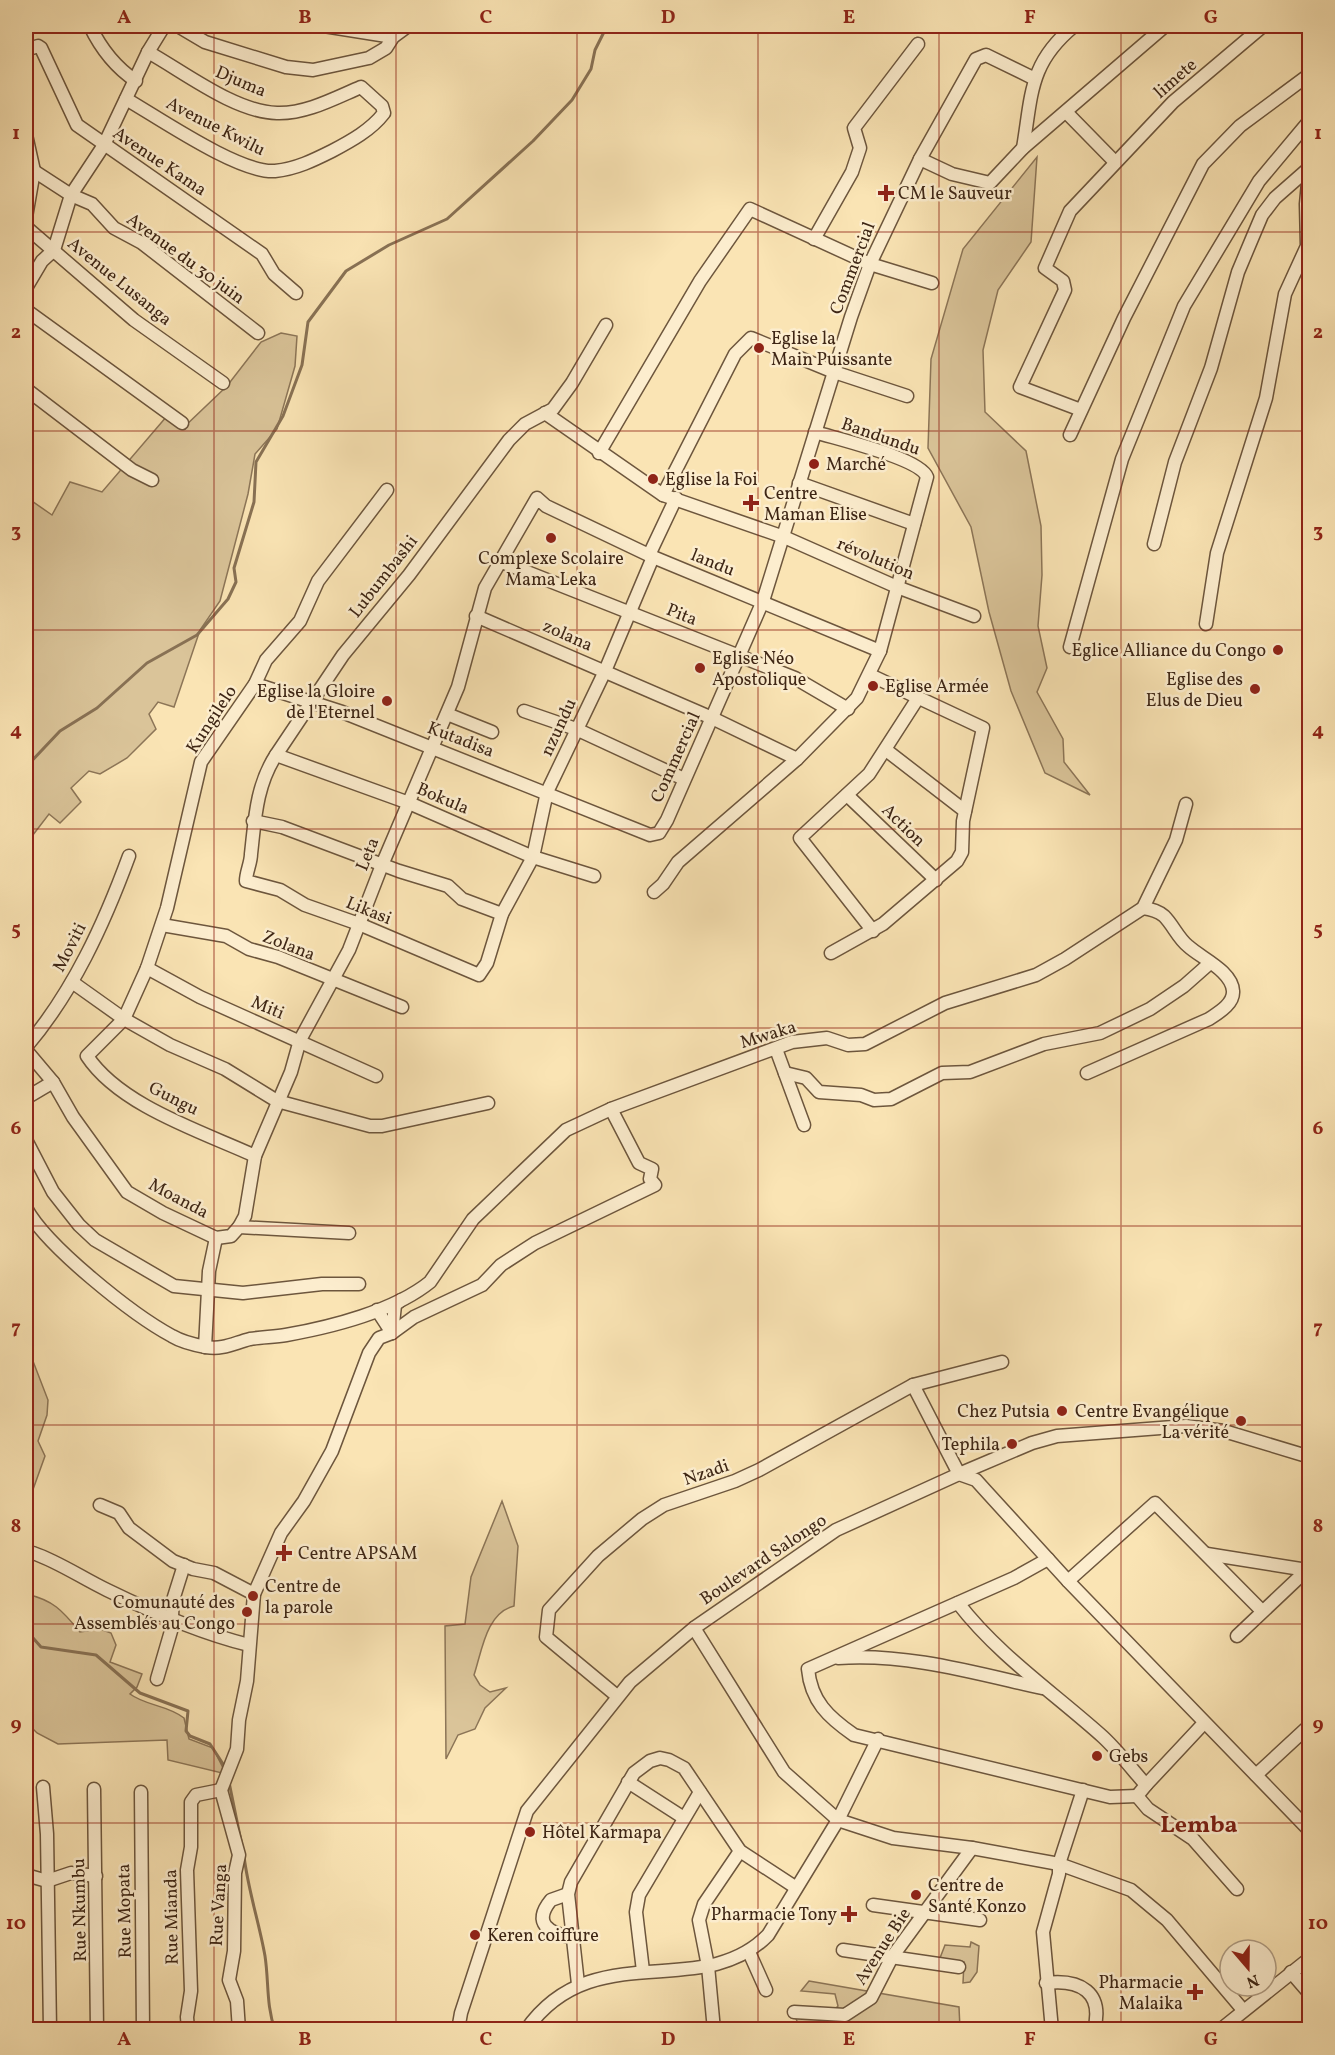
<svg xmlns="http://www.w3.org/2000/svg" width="1335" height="2055" viewBox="0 0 1335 2055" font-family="Vollkorn,serif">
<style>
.green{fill:#dac499;stroke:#8c7557;stroke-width:1.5}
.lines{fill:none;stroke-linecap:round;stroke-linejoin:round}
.stream{stroke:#887154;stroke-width:3}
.minor-casing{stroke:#6d563d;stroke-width:15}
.minor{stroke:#fcedce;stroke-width:12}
.grid{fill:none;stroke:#8f2418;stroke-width:1.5;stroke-opacity:0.55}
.poi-dot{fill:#8f2418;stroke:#fcedce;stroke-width:2}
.labels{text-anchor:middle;stroke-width:5;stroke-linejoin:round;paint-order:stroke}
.street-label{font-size:18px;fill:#3e2615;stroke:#fcedce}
.poi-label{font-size:18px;fill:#3e2615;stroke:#fcedce;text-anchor:start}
.district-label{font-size:24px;font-weight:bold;fill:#7a1f14;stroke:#fcedce}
.neatline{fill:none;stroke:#8f2418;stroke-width:2}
.grid-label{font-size:20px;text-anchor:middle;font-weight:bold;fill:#8f2418}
</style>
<rect width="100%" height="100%" fill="#fae4b4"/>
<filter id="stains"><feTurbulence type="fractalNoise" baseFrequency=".00333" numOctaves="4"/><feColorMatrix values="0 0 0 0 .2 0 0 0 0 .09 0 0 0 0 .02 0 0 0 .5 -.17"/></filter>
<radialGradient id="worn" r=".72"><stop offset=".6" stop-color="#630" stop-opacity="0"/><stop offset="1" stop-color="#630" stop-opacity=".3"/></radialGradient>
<g class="green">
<path d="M1037,157L1031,242L998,290L983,350L985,412L1026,451L1041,526L1042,575L1038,626L1047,668L1037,692L1063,739L1064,762L1090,795L1045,773L1011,691L989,612L971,527L928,448L931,359L963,249Z"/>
<path d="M281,333L297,336L295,366L277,429L255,454L248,494L220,601L200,630L174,707L158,702L149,714L156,729L127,758L100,774L89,771L71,788L81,802L60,823L49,814L26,844V497L52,515L70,482L102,492L167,416L184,427L227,386L261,342Z"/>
<path d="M26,1343L48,1400L47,1415L38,1441L45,1456L26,1509Z"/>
<path d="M502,1501L518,1546L514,1606C486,1613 482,1651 474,1675L480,1685L490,1692L506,1688L485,1708L475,1729L458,1735L446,1759L445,1626L465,1624L471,1577Z"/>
<path d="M26,1594C53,1600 62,1610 80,1632L100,1629L111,1633L116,1645L110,1662L142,1674L137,1687L130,1694C146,1706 168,1705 184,1718L189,1739L213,1748L226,1774L168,1760L167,1740L58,1744L37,1733L26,1722Z"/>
<path d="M971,1942L979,1946L977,1972L970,1982L963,1983L964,1962L940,1958L945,1945L970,1947Z"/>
<path d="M809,1981L959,2007L960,2029L855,2030L854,2026L826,2030L825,2025L800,2029L795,2016L826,2018L838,2006L835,1994L801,1991Z"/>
</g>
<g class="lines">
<g class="stream">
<path d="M26,767L60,731L97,708L147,663L197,635L228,599L236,582L234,568L254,502L256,462L283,416L302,365L308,322L346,271L389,245L447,219L533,141L572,100L591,69L595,50L607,26"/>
<path d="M26,1630L41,1647L96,1655L140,1693L188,1711L186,1731L190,1736L210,1744L225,1767"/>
<path d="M229,1782L242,1846"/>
<path d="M244,1856C248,1890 259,1922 265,1956C269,1982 266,2005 275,2030"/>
</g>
<defs>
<g id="minor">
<path d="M90,26C101,49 115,67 136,81"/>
<path d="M178,26L205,42L286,67L313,70L369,58L386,48L393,37L408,26"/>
<path d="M324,26L393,37"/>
<path d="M26,50L38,46L41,48L77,125L262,254L274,274L296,293"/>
<path d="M126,99C159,118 240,174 275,171C296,169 314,160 332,151C351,141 371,130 384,113L382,106L361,87C335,98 306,114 277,113C235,112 184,72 148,52"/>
<path d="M1067,113L1115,162"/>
<path d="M26,135L34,171L26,217"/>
<path d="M1023,148C1032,94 1029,63 1074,26"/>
<path d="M920,159L952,174L990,183L1023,148L1165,26"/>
<path d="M34,171L71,195L92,204L114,228L142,243L258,333"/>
<path d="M26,227L134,320L223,383"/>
<path d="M814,239L852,172L860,148L854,128L918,44"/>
<path d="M26,288L42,261L54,250L71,195L104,145L148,52L164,26"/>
<path d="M26,310L182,423"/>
<path d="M606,325L572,383L553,409L525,424L509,440L409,575L343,655L276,755C256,786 255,819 251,854C251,863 246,872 246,881L280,890L305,905L359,924L479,975L487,963L502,914L533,857L547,792L605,671L653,557L650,553L676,498"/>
<path d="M26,389L132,470L152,480"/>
<path d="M1081,410L1020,387L1065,290L1063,281L1045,268L1070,211L1173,102L1263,26"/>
<path d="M545,413L663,495L784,537L897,587L974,616"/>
<path d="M1070,435L1124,318L1203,164L1240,126L1310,74"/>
<path d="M599,453L700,281L750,209L870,264L932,283"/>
<path d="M799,483L914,524"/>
<path d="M663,495L735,354L751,338L834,372L907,396"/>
<path d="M1154,544L1175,462L1211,368L1238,272L1251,241L1262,215L1275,198L1308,169"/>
<path d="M499,561L795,678L848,709"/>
<path d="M476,616L712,718L797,759"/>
<path d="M1206,624L1217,553L1266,398L1285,294L1307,246L1306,204L1310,161"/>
<path d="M1070,647L1122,459L1184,306L1259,181L1310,120"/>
<path d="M255,684L342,712L650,835L659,833L667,820L763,601L851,317L870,264L920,159L976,59L986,55L1035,79"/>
<path d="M524,711L576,729L684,779"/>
<path d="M447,714L492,732"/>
<path d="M886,750L965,811"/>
<path d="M276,755L409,803L533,857L594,876"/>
<path d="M847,795L936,880"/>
<path d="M253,821L282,827L399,871L448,886L462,899L502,914"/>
<path d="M654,892L663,884L678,862L797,759L857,698L880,651L927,477C920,458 837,439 815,432"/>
<path d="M162,925L226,936L249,949L278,957L402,1007"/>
<path d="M873,931L800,838L869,774L918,698"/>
<path d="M831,953L883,924L957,861L962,852L963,821L983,728L870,675"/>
<path d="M147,968L200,997L376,1076"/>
<path d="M72,982L124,1019L170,1045L225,1069L277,1101L370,1126H382L488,1103"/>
<path d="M26,1047C73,992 104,924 129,856"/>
<path d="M776,1049L804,1125"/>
<path d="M26,1050L53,1082L73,1117L127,1192L163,1213L216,1238L231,1236L239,1227L349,1233"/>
<path d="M785,1073L806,1078L819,1092L861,1095L874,1100L891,1099L942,1073L970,1072L1044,1044L1100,1033L1150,1009L1184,986L1210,963"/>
<path d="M1087,1073L1209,1019C1218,1013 1234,1004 1233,991C1232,971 1201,958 1188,946C1178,938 1173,925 1164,916C1158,911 1151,909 1143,908"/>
<path d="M26,1098L53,1082"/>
<path d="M26,1140L53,1192L79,1225L95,1240L174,1286L243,1293L322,1284H359"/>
<path d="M255,1156C203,1132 120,1106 87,1056L124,1019L147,968L167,908L201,762L255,684L266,660L300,621L318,581L387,490"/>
<path d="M26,1208C46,1246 133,1315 172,1336C182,1342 195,1345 206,1347C223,1350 234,1343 250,1339C262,1337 275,1337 286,1335C331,1327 394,1311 430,1282L473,1219L566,1130L611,1109L792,1042L827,1038L848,1045L865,1044L945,1003L1036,975L1065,959L1143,908L1176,840L1186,804"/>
<path d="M239,1227L245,1216L255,1156L291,1072L300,1040L349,950L382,865L458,687L485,588L537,498L546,506L653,557L880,651"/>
<path d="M377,1310L392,1333"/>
<path d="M392,1333L395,1305L401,1300"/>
<path d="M205,1347L209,1271L216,1238"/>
<path d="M913,1385L1002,1362"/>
<path d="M100,1505L119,1513L129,1528L173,1561L193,1569L214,1573L254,1594"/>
<path d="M33,1553C59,1562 82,1578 107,1590C152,1612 200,1633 249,1645"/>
<path d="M1207,1554L1307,1570"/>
<path d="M1048,1559L1014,1578L808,1669C811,1701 828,1717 854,1735L1110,1797L1137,1796"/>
<path d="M1068,1581L1155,1503L1262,1611"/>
<path d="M958,1603C998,1655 1054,1693 1103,1737C1118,1751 1132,1769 1146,1785L1137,1796L1148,1809L1193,1839L1237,1889"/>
<path d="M694,1628L784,1772L838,1820L893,1838L972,1848L1059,1864L1131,1890L1167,1920L1243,2010"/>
<path d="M1237,1636L1310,1567"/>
<path d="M838,1658C907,1653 975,1673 1042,1688"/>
<path d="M157,1679L171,1631L173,1600L184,1565"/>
<path d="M617,1696L546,1637L549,1610L598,1556L642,1519L664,1505L735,1481L759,1470L913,1385L959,1474L976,1480L985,1490L1068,1581L1310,1831"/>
<path d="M1256,1775L1310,1725"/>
<path d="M628,1782L684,1818"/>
<path d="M1146,1785L1204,1723"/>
<path d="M43,1787L47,1834L50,2030"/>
<path d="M94,1789L97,2030"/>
<path d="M141,1792L143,2030"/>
<path d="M26,1875L47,1881L71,1873L96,1876"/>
<path d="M568,1894L551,1900C532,1923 549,1934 572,1937"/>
<path d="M873,1905L980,1920"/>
<path d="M843,1950L959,1967"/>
<path d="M749,1952L766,1990"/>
<path d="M643,1971L636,1912L639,1895L700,1792"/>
<path d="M1291,1972L1310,1994"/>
<path d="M1046,1983C1080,1979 1104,1992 1094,2030"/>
<path d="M578,1984L568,1894L571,1882L634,1773L650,1761L660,1758L669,1760L684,1768L740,1851L795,1887"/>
<path d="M794,2012L845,2015L871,1998L892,1957L972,1848"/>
<path d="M188,2030L187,2017L191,1991L187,1870L191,1847V1802L196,1795L221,1790"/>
<path d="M239,2030L237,2001L229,1980L234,1951L235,1873L239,1855L221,1790L237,1749L239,1720L247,1681L254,1594L281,1533L304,1501L332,1451L369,1353L379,1338L392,1333L414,1317L482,1285L501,1265L535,1243L655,1185L650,1179L652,1169L639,1163L611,1109"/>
<path d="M458,2030L461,2013L527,1811L630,1682L694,1628L836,1530L959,1474L1032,1443L1057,1436L1186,1426L1224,1431L1310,1457"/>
<path d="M526,2030C593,1934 702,2003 768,1935L838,1820L878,1739"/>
<path d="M714,2030L708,1966L699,1920L704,1904L740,1851"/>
<path d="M1052,2030L1043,1932L1059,1874V1864L1083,1790"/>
<path d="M1220,2030L1310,1958"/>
</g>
</defs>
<use href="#minor" class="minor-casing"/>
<use href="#minor" class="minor"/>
</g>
<path class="grid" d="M214,26V2030M396,26V2030M577,26V2030M758,26V2030M939,26V2030M1121,26V2030M26,232H1310M26,431H1310M26,630H1310M26,829H1310M26,1028H1310M26,1226H1310M26,1425H1310M26,1624H1310M26,1823H1310"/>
<g class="poi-dot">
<path d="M883 184h6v6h6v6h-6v6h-6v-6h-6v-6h6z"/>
<circle cx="759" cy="348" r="6"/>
<circle cx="814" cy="464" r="6"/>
<circle cx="653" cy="479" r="6"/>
<path d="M748 494h6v6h6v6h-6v6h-6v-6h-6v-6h6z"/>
<circle cx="551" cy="538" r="6"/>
<circle cx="1278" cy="650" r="6"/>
<circle cx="700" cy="668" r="6"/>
<circle cx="873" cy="686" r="6"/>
<circle cx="1255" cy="689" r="6"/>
<circle cx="387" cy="701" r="6"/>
<circle cx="1062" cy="1411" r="6"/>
<circle cx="1241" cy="1421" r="6"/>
<circle cx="1012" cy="1444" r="6"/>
<path d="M281 1544h6v6h6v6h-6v6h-6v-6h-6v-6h6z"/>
<circle cx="253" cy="1596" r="6"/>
<circle cx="247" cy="1612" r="6"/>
<circle cx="1097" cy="1756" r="6"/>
<circle cx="530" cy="1832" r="6"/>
<circle cx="916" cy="1895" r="6"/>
<path d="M846 1905h6v6h6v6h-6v6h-6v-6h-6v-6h6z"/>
<circle cx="475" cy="1935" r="6"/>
<path d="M1192 1983h6v6h6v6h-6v6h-6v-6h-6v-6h6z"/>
</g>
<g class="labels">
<g class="street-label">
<text transform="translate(1175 78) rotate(-41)" y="6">limete</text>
<text transform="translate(241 81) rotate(23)" y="6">Djuma</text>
<text transform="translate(216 126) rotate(27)" y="6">Avenue Kwilu</text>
<text transform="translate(160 161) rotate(34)" y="6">Avenue Kama</text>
<text transform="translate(186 258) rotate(36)" y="6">Avenue du 30 juin</text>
<text transform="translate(852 268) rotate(-69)" y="6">Commercial</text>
<text transform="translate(120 281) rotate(39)" y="6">Avenue Lusanga</text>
<text transform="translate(881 436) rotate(19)" y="6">Bandundu</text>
<text transform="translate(876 558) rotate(23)" y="6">révolution</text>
<text transform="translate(713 562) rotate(22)" y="6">landu</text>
<text transform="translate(383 576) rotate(-52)" y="6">Lubumbashi</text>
<text transform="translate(682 614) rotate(22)" y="6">Pita</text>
<text transform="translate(568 635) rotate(24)" y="6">zolana</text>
<text transform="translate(211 719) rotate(-57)" y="6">Kungilelo</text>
<text transform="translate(558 727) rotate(-65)" y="6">nzundu</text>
<text transform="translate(461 739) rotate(21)" y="6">Kutadisa</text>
<text transform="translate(675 757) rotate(-66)" y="6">Commercial</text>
<text transform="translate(443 798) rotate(23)" y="6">Bokula</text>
<text transform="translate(904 825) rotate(44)" y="6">Action</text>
<text transform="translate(367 854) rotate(-68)" y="6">Leta</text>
<text transform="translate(369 910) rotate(22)" y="6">Likasi</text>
<text transform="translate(289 945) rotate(21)" y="6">Zolana</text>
<text transform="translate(69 947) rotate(-63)" y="6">Moviti</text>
<text transform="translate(268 1007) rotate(23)" y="6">Miti</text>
<text transform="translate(768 1034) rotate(-17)" y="6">Mwaka</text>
<text transform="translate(174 1098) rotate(27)" y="6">Gungu</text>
<text transform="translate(179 1198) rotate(28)" y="6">Moanda</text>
<text transform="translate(706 1472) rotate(-19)" y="6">Nzadi</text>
<text transform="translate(763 1559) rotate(-34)" y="6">Boulevard Salongo</text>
<text transform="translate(218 1905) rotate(-87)" y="6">Rue Vanga</text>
<text transform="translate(79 1910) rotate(-91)" y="6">Rue Nkumbu</text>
<text transform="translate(124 1911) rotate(-91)" y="6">Rue Mopata</text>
<text transform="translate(171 1917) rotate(-91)" y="6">Rue Mianda</text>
<text transform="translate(882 1946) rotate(-57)" y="6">Avenue Bie</text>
</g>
<g class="poi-label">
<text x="898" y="199">CM le Sauveur</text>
<text x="771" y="344">Eglise la<tspan x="771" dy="21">Main Puissante</tspan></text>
<text x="826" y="470">Marché</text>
<text x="665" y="485">Eglise la Foi</text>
<text x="764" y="499">Centre<tspan x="764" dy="21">Maman Elise</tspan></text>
<text x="551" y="564" text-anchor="middle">Complexe Scolaire<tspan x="551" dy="21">Mama Leka</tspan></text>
<text x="1266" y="656" text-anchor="end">Eglice Alliance du Congo</text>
<text x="712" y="664">Eglise Néo<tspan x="712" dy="21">Apostolique</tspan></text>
<text x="1243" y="685" text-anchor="end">Eglise des<tspan x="1243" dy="21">Elus de Dieu</tspan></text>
<text x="885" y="692">Eglise Armée</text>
<text x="375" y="697" text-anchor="end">Eglise la Gloire<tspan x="375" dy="21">de l'Eternel</tspan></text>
<text x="1050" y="1417" text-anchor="end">Chez Putsia</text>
<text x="1229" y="1417" text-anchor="end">Centre Evangélique<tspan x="1229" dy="21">La vérité</tspan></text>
<text x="1000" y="1450" text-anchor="end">Tephila</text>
<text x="298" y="1559">Centre APSAM</text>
<text x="265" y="1592">Centre de<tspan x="265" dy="21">la parole</tspan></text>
<text x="235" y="1608" text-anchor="end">Comunauté des<tspan x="235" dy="21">Assemblés au Congo</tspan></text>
<text x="1109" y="1762">Gebs</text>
<text x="542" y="1838">Hôtel Karmapa</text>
<text x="928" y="1891">Centre de<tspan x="928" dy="21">Santé Konzo</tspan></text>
<text x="837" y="1920" text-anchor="end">Pharmacie Tony</text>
<text x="487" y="1941">Keren coiffure</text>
<text x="1183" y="1988" text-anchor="end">Pharmacie<tspan x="1183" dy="21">Malaika</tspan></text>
</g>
<g class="district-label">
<text x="1199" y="1832">Lemba</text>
</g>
</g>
<rect width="1335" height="2055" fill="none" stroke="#fae4b4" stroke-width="66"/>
<g transform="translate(1248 1968) rotate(160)"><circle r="28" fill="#fcedce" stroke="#b09d84" stroke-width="1.5"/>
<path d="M0-4.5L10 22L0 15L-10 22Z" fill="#8f2418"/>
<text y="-9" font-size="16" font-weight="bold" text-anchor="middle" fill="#3e2615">N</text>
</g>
<rect x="33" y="33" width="1269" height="1989" class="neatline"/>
<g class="grid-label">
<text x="124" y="23">A</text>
<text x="305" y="23">B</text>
<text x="486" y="23">C</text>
<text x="668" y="23">D</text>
<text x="849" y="23">E</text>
<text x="1030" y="23">F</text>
<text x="1211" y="23">G</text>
<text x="16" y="139">1</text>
<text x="1318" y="139">1</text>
<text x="16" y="338">2</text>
<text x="1318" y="338">2</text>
<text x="16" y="537">3</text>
<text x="1318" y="537">3</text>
<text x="16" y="736">4</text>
<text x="1318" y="736">4</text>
<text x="16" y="935">5</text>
<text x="1318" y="935">5</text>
<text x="16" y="1134">6</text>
<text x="1318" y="1134">6</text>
<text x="16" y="1333">7</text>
<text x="1318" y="1333">7</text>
<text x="16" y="1532">8</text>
<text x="1318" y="1532">8</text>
<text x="16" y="1730">9</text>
<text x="1318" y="1730">9</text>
<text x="16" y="1929">10</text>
<text x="1318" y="1929">10</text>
<text x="124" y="2045">A</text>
<text x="305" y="2045">B</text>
<text x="486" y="2045">C</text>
<text x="668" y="2045">D</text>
<text x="849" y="2045">E</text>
<text x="1030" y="2045">F</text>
<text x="1211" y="2045">G</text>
</g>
<rect width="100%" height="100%" filter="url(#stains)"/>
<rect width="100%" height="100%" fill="url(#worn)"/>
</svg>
